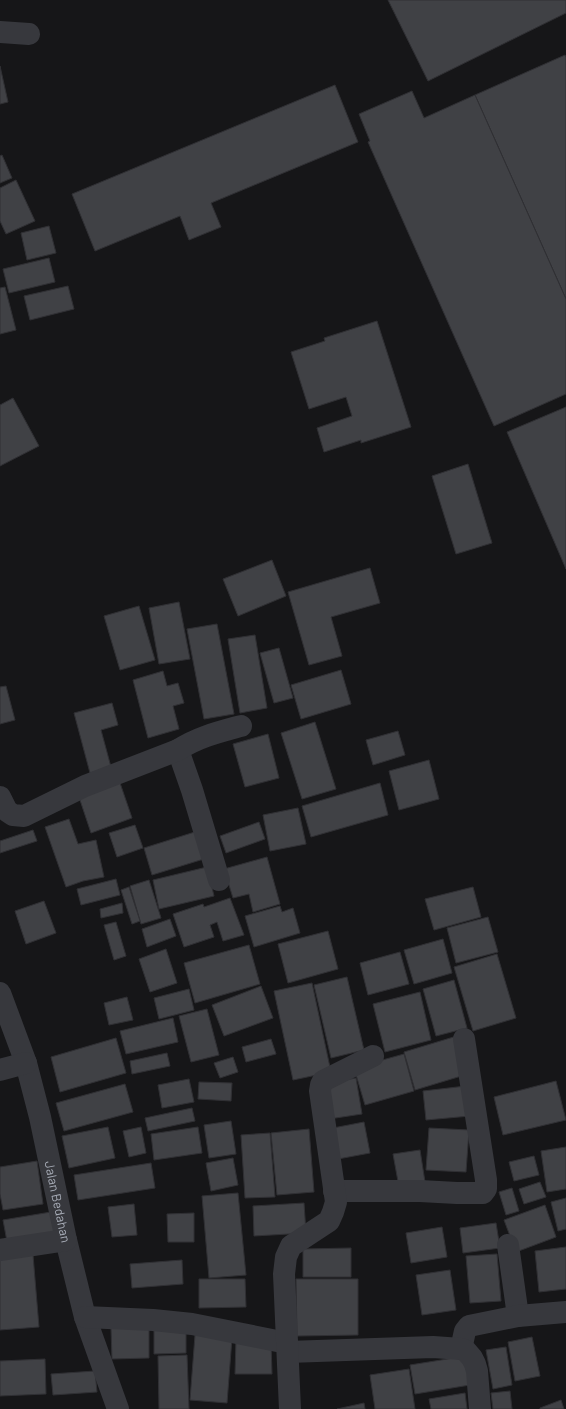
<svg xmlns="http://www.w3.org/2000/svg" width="566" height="1409" viewBox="0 0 566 1409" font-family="Barlow,sans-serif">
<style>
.building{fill:#404145;stroke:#303034}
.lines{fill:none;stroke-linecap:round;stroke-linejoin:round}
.minor{stroke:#37383d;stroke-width:22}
.labels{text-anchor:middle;stroke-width:3;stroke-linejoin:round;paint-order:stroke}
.street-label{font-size:13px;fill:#a8adb8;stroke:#111113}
</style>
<rect width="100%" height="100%" fill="#161618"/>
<g class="building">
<path d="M388,0H566V13L428,81Z"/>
<path d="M565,55L566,57V299L475,95Z"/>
<path d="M0,66L8,102L0,104Z"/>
<path d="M335,85L358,142L211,203L221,227L189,240L180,216L95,251L72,194Z"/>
<path d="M412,91L424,118L475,95L566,299V394L494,426L368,142L370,141L359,114Z"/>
<path d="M2,155L12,178L0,183V156Z"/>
<path d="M16,180L35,221L6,234L0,221V188Z"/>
<path d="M49,226L56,253L27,260L21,233Z"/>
<path d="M49,258L55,282L9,293L3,269Z"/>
<path d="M68,286L74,309L30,320L24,296Z"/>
<path d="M5,287L16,330L0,334V288Z"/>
<path d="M377,321L411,427L361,443V440L324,452L317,428L352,416L346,397L309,409L291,352L325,341L324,338Z"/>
<path d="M13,398L39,446L0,466V405Z"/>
<path d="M566,407V569L507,432Z"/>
<path d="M468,464L492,543L456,554L432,476Z"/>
<path d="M272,560L286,596L238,616L223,579Z"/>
<path d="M370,568L380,603L331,617L342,656L309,665L288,592Z"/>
<path d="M179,602L190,659L159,664L149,608Z"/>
<path d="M139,606L155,660L120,670L104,616Z"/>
<path d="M217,624L234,714L204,719L187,629Z"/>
<path d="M255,635L267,708L240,713L228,639Z"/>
<path d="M279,648L293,698L274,703L260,653Z"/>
<path d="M341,670L351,704L301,719L291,685Z"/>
<path d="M163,671L167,686L178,683L184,703L173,706L179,729L148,738L133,680Z"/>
<path d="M6,686L15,720L0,724V687Z"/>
<path d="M112,703L118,725L101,730L111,767L90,773L74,713Z"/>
<path d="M315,722L336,789L302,799L281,733Z"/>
<path d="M398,731L405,755L373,765L366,740Z"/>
<path d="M268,734L279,778L245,787L233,744Z"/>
<path d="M429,760L439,799L399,810L389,771Z"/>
<path d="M119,780L132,818L91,833L78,794Z"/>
<path d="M380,783L388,815L311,837L302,806Z"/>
<path d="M298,808L306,844L270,851L263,815Z"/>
<path d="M69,819L78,844L96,840L104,877L83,881L66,887L45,827Z"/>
<path d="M259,822L265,839L226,853L220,836Z"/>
<path d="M135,825L143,848L117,857L109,833Z"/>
<path d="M33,830L37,841L0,853V841Z"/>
<path d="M198,831L207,858L152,875L144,848Z"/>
<path d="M267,857L280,904L253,912L249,894L233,898L224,869Z"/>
<path d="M207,867L214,896L159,909L153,880Z"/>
<path d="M116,879L120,895L81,905L77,889Z"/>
<path d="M149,880L161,918L141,924L130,886Z"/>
<path d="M129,887L140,921L132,924L121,890Z"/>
<path d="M473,887L481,917L434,930L425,899Z"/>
<path d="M230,898L244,935L223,941L217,922L210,925L214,937L184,947L173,914L203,904L204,907Z"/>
<path d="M44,901L56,933L26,944L15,911Z"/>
<path d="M122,903L123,913L101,918L100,909Z"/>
<path d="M280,906L282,912L293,908L300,933L254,947L245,916Z"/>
<path d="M488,917L498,952L456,963L447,928Z"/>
<path d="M170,919L176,936L147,947L142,929Z"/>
<path d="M116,922L126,956L114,960L104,925Z"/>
<path d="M328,931L338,969L288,983L278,944Z"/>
<path d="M443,939L452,973L414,984L404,950Z"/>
<path d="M249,945L260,984L195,1003L184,963Z"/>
<path d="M166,949L177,983L150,992L139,959Z"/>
<path d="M400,952L409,984L368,995L360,963Z"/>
<path d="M497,954L516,1018L473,1031L454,967Z"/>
<path d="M347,977L364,1050L331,1058L314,985Z"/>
<path d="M454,980L467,1028L436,1036L423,989Z"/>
<path d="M312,983L331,1072L293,1080L274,991Z"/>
<path d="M261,986L273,1018L224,1036L212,1005Z"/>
<path d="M189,989L194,1010L159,1019L154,998Z"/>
<path d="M420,992L431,1040L385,1052L373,1004Z"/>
<path d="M127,997L133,1020L109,1025L104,1003Z"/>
<path d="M207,1009L219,1055L191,1062L179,1016Z"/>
<path d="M173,1018L178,1042L126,1054L120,1031Z"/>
<path d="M457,1036L468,1074L415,1090L404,1052Z"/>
<path d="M116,1038L126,1073L60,1092L51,1057Z"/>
<path d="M271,1039L276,1054L246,1062L242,1047Z"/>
<path d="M167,1053L170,1066L132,1074L130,1061Z"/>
<path d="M404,1054L414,1091L365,1105L354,1068Z"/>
<path d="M233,1057L238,1072L220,1078L214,1063Z"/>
<path d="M356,1078L362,1114L329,1119L323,1084Z"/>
<path d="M189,1079L194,1102L162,1108L158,1085Z"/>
<path d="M556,1081L566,1120L503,1135L494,1097Z"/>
<path d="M199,1082L232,1083L231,1101L198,1099Z"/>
<path d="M125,1084L133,1112L64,1131L56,1103Z"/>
<path d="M466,1086L470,1116L426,1120L423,1091Z"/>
<path d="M192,1108L195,1121L148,1131L145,1118Z"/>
<path d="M231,1121L236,1154L209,1158L204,1125Z"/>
<path d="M364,1122L370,1153L338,1159L333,1128Z"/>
<path d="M108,1127L115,1158L69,1168L62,1136Z"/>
<path d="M141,1127L146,1153L129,1157L123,1131Z"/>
<path d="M198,1127L202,1153L154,1160L151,1134Z"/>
<path d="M429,1128L469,1130L466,1172L426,1170Z"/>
<path d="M309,1129L314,1192L277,1195L271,1133Z"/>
<path d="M270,1133L275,1197L245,1198L241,1135Z"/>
<path d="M566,1147V1189L547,1192L541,1151Z"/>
<path d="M420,1150L425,1182L399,1187L393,1154Z"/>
<path d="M534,1156L539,1175L514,1181L509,1162Z"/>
<path d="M233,1158L238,1185L211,1191L206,1163Z"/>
<path d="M37,1161L43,1204L3,1210L0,1194V1167Z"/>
<path d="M151,1163L155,1188L78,1200L74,1175Z"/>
<path d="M540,1182L546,1197L524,1204L519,1189Z"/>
<path d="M512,1188L519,1211L506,1215L499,1192Z"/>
<path d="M238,1193L246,1275L209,1278L202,1196Z"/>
<path d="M566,1198V1229L558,1231L551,1202Z"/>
<path d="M304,1203L306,1233L254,1236L253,1206Z"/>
<path d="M134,1204L137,1235L112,1237L108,1207Z"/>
<path d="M545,1205L556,1237L516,1252L504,1220Z"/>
<path d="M51,1212L56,1239L8,1247L3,1220Z"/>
<path d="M194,1213V1242H168L167,1214Z"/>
<path d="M496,1223L500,1248L463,1253L460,1228Z"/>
<path d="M442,1227L447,1257L411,1263L406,1233Z"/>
<path d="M566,1247V1289L539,1292L535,1251Z"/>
<path d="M351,1248V1277H303V1249Z"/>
<path d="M497,1254L501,1301L470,1303L466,1256Z"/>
<path d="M33,1255L39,1327L0,1330V1258Z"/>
<path d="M182,1260L183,1284L132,1288L130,1264Z"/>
<path d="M450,1270L456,1310L422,1315L416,1275Z"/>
<path d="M199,1279H245L246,1307L199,1308Z"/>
<path d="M296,1279H358V1335L297,1336Z"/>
<path d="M186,1326V1353L154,1354V1327Z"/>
<path d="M111,1328H149V1358L112,1359Z"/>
<path d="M195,1335L232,1338L227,1403L190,1400Z"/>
<path d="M532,1337L540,1376L515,1381L508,1342Z"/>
<path d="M236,1339L271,1343L272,1374H235Z"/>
<path d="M506,1347L512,1385L493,1389L486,1350Z"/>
<path d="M187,1355L189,1409H159L158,1356Z"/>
<path d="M466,1356L470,1385L415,1394L410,1365Z"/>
<path d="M45,1359L46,1394L0,1396V1361Z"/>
<path d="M409,1369L415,1409H375L370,1375Z"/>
<path d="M95,1371L97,1392L53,1395L51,1374Z"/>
<path d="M510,1391L512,1409H493L491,1393Z"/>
<path d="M465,1393L467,1409H431L429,1399Z"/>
<path d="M561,1400L564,1409H540V1408Z"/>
<path d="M364,1403L365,1409H337Z"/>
</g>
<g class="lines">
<g class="minor">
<path d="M0,32L29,34"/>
<path d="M178,750L192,790L219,880"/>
<path d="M0,797L7,811L13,815L24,816L85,786L178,750C198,737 219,732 241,726"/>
<path id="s1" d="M0,993L26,1063L40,1117L66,1240L85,1317L118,1409"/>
<path d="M0,1070L26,1063"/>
<path d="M334,1191H420L457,1193H483L486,1189V1180L464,1039"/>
<path d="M508,1245L518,1316"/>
<path d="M0,1250L66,1240"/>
<path d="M85,1317L153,1320L192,1324L287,1343"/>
<path d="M461,1349L465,1331L469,1326L518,1316L566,1312"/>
<path d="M288,1352L433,1347L461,1349L466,1351L472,1358L475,1364L477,1371L480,1409"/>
<path d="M290,1409L284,1274L286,1257L291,1246L329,1221L333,1212L336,1202L320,1091L321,1085L323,1081L373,1056"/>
</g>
</g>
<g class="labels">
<g class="street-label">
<text dy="5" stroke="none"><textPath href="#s1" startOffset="217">Jalan Bedahan</textPath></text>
</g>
</g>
</svg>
